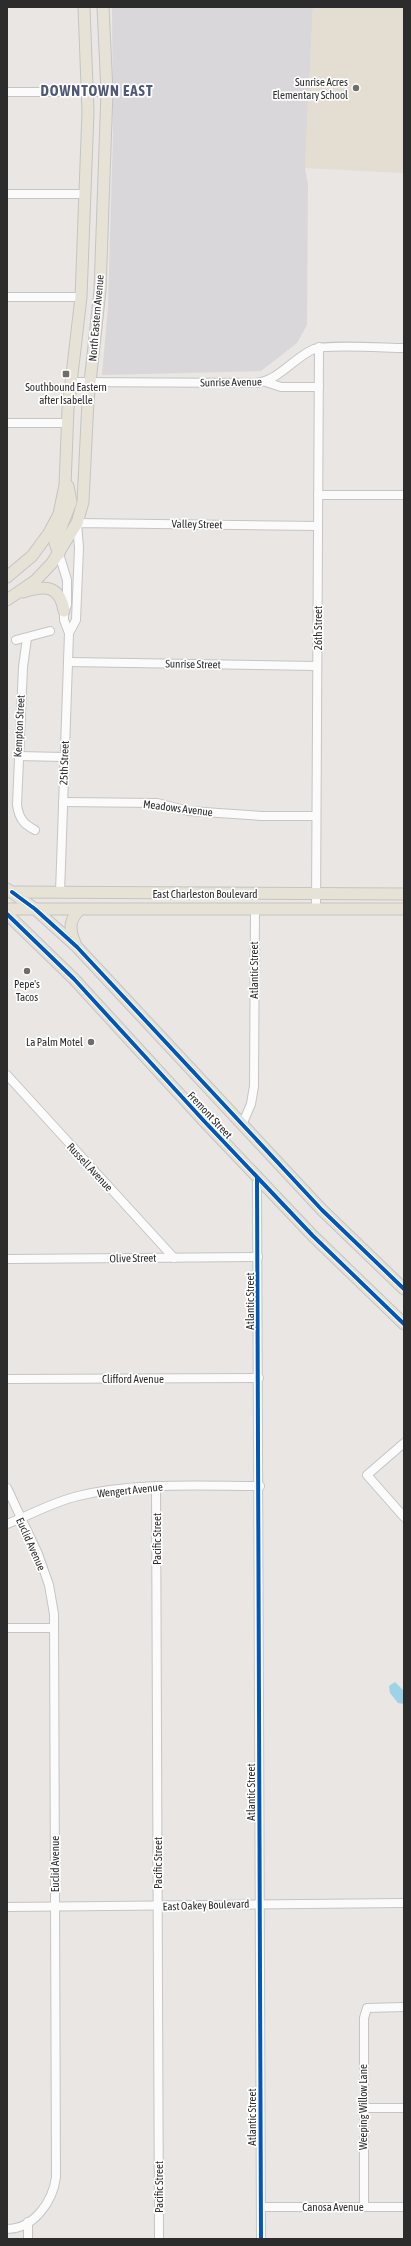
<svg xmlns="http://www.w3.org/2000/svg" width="411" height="2246" viewBox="0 0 411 2246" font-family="'Asap Condensed',sans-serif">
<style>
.industrial{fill:#dad7da}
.education{fill:#e3ddd2}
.water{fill:#9dd3e4}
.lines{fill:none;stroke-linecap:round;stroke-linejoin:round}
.minor-casing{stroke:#c6c4c5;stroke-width:10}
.major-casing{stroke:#c5c4c2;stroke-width:13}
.minor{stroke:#fcfbfb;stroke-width:8}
.major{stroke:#e6e2d6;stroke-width:11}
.cycleway-casing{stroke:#fff;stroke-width:6}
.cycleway{stroke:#0057b8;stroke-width:4}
.poi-dot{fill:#6e6d6c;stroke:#fff;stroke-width:1.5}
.labels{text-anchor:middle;stroke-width:3.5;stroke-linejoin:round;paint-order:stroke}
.poi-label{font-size:11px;fill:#2c2c2c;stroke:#fff;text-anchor:end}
.street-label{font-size:11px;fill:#2c2c2c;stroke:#fff}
.district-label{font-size:15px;font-weight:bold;letter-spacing:1px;fill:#505979;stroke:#fff}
</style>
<rect width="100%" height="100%" fill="#e9e6e3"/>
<path class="industrial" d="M112,7H313L305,168L308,185L307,325L297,343L261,371L102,375L108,307L113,133Z"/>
<path class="education" d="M313,7H404V173L305,168Z"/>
<path class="water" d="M395,1682L404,1691V1704L398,1703L390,1693L389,1686Z"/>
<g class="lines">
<defs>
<g id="minor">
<path d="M7,92H107"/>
<path d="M7,194H84"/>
<path d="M7,297H81"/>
<path d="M70,382L256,383C280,380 293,358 314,349C326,344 387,348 404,348"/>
<path d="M266,382L281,387H319"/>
<path d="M7,423H67"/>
<path d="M318,495H404"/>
<path d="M59,554L67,580V605L64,611V620L69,633L60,893"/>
<path d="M69,633L76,620L79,548L77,523L318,526"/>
<path d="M27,638L23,667L17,805C19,818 23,824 35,830"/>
<path d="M16,640L50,631"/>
<path d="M68,662L317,666"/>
<path d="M18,756L64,757"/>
<path d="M63,802L157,803L189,811L262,816H316"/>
<path d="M316,909L319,347"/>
<path d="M7,1075L174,1258"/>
<path d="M242,1125L251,1104L254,1086L255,909"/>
<path d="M257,1178L261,2239"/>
<path d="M7,1259L258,1257"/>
<path d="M7,1379L259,1378"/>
<path d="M404,1443L367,1475L404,1517"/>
<path d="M156,1486L159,2239"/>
<path d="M7,1488L38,1554L49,1585L54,1614L56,2177C53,2201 34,2229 7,2229"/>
<path d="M7,1524C30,1515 53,1502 78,1496C137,1482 199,1486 260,1486"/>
<path d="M7,1628H54"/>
<path d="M7,1907L404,1903"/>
<path d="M363,2108H404"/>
<path d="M261,2207H404"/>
<path d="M364,2207V2018L367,2008L404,2007"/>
<path d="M28,2222V2239"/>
</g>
<g id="major">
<path d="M59,554L55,543L71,502L68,486"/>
<path d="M7,577L32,556L49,533L59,514L65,485L68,409L81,297L88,112L84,7"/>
<path d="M23,592C45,585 60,585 64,611"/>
<path d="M7,600L36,580L52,563L77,523L83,502L88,401L100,290L107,92L103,7"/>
<path d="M7,889L35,909L77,947L322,1210L404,1289"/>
<path d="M11,892L404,894"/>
<path d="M7,909H404"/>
<path d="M7,914L74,979L204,1121L313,1236L404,1324"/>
<path d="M75,943C69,929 69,920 80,909"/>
</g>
</defs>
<use href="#minor" class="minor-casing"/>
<use href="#major" class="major-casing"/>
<use href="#minor" class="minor"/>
<use href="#major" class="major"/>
<defs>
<g id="cycleway">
<path d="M12,892L35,909L77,947L322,1210L404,1289"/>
<path d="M7,914L74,979L204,1121L313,1236L404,1324"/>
<path d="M257,1178L261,2239"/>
</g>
</defs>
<use href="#cycleway" class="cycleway-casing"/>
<use href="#cycleway" class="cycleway"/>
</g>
<g class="poi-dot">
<circle cx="356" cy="88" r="4"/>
<rect x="62" y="370" width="8" height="8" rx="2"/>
<circle cx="27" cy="971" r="4"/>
<circle cx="91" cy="1042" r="4"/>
</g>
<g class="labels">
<g class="poi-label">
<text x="348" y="86">Sunrise Acres<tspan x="348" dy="13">Elementary School</tspan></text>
<text x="66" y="391" text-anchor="middle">Southbound Eastern<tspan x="66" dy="13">after Isabelle</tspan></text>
<text x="27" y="988" text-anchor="middle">Pepe's<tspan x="27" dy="13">Tacos</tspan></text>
<text x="83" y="1046">La Palm Motel</text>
</g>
<g class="street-label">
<text transform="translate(96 318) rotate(-85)" y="4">North Eastern Avenue</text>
<text transform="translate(231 382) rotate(-1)" y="4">Sunrise Avenue</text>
<text transform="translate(197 524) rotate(1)" y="4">Valley Street</text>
<text transform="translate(318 628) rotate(-90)" y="4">26th Street</text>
<text transform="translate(193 664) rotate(1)" y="4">Sunrise Street</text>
<text transform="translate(19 726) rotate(-87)" y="4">Kempton Street</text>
<text transform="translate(64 763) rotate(-88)" y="4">25th Street</text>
<text transform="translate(178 808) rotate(7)" y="4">Meadows Avenue</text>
<text x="205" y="898">East Charleston Boulevard</text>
<text transform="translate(254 970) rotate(-90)" y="4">Atlantic Street</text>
<text transform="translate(210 1115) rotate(47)" y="4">Fremont Street</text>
<text transform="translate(90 1167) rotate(47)" y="4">Russell Avenue</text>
<text transform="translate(133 1258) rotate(-1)" y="4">Olive Street</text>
<text transform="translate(250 1301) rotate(-90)" y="4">Atlantic Street</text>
<text x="133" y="1383">Clifford Avenue</text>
<text transform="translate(130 1490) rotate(-6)" y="4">Wengert Avenue</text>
<text transform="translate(157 1539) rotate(-90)" y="4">Pacific Street</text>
<text transform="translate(31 1544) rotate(66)" y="4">Euclid Avenue</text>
<text transform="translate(251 1792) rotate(-90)" y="4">Atlantic Street</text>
<text transform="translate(158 1863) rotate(-90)" y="4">Pacific Street</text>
<text transform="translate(55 1864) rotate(-90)" y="4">Euclid Avenue</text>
<text transform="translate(206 1905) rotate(-2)" y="4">East Oakey Boulevard</text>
<text transform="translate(363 2107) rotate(-90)" y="4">Weeping Willow Lane</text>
<text transform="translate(252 2117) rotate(-90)" y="4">Atlantic Street</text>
<text transform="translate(159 2187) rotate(-90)" y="4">Pacific Street</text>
<text x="333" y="2211">Canosa Avenue</text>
</g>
<g class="district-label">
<text x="97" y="96">DOWNTOWN EAST</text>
</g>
</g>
<rect width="411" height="2246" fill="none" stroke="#2c2c2c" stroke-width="16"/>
</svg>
